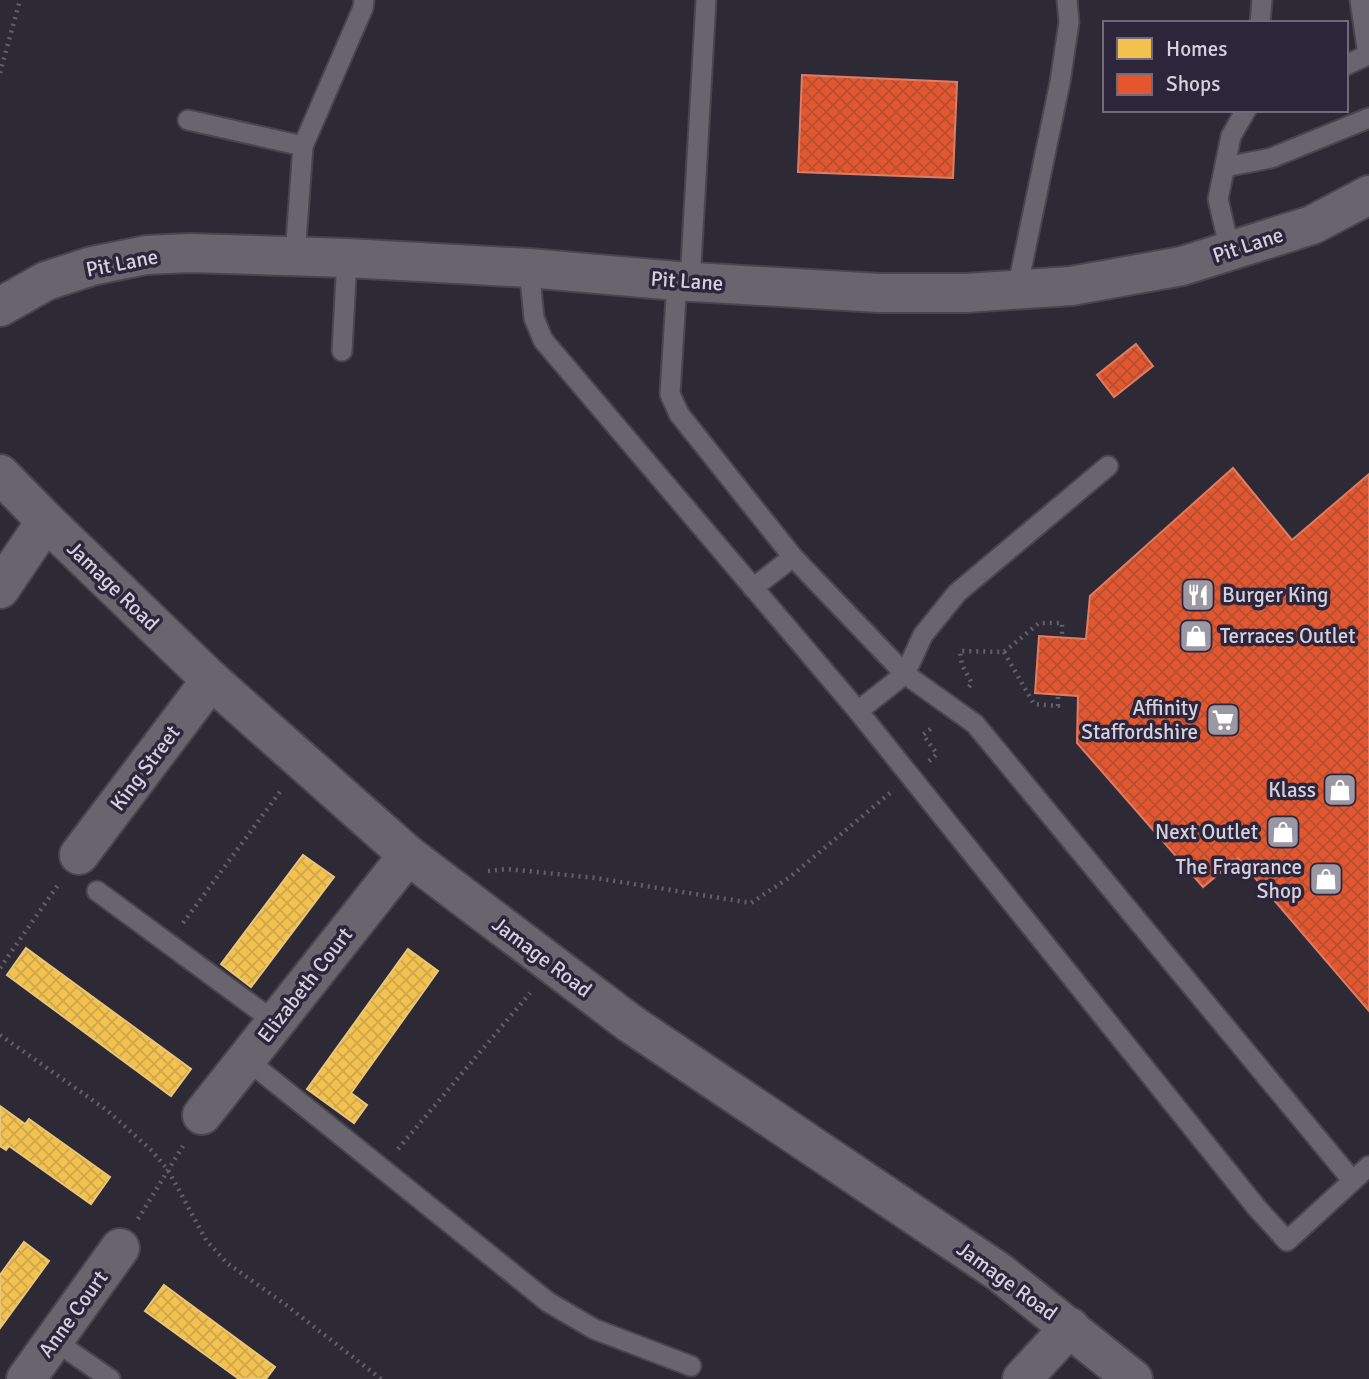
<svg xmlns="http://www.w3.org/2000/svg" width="1369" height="1379" viewBox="0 0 1369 1379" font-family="Signika,sans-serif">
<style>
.homes{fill:url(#homes-cross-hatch);stroke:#eac679;stroke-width:2}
.shops{fill:url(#shops-cross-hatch);stroke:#e07c63;stroke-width:2}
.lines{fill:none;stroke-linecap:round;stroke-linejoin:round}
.lane-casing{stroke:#49454e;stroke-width:23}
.street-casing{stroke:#49454e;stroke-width:42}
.secondary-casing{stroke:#49454e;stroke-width:42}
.path{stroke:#636067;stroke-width:4.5;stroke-dasharray:2 5;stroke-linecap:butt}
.lane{stroke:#69656e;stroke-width:19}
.street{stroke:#69656e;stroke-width:38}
.secondary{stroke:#69656e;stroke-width:38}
.labels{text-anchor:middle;stroke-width:7;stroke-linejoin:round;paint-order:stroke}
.street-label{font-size:21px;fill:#d6d1de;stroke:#2d2539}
.poi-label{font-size:21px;fill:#d6d1de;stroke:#2d2539;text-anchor:end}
</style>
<defs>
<pattern id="homes-cross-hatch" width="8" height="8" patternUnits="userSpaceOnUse" patternTransform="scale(1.75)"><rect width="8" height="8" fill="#f2c14e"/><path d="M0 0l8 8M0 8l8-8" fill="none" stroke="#cea74c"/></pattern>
<pattern id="shops-cross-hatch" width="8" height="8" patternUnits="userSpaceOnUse" patternTransform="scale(1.75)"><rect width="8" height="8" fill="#e4572e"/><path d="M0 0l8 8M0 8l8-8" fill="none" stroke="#b35034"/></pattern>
</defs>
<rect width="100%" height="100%" fill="#2e2a35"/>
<g class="homes">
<path d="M303,855L334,877L251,987L221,964Z"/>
<path d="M26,948L191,1069L171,1096L7,975Z"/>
<path d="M408,949L438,971L351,1093L367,1105L354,1123L307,1089Z"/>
<path d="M0,1106L25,1124L29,1119L110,1177L91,1204L9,1146L6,1150L0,1146Z"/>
<path d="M24,1242L49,1261L0,1328V1275Z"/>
<path d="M164,1285L275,1367L266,1379H239L145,1311Z"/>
</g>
<g class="shops">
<path d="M802,75L957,82L953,178L798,172Z"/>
<path d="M1136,344L1153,366L1114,397L1097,375Z"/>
<path d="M1233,468L1292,540L1369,474V1011L1238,858L1203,887L1077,743L1078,696L1035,693L1039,636L1086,639L1090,596Z"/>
</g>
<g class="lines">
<defs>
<g id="lane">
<path d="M1260,23L1262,0"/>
<path d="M1346,65L1368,55L1360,0"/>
<path d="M188,120L303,146L295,256"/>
<path d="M303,146L363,8L364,0"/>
<path d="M1225,167L1271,158L1369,118"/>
<path d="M1230,251L1218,199L1231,136L1246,110"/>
<path d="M529,268L534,318L543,340L858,711L1257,1208L1287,1241L1369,1166"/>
<path d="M677,281L670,394L679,414L793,557L905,674L975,724L1352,1180"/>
<path d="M690,282L706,0"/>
<path d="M1017,290L1060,82L1069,22L1067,0"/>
<path d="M342,351L347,258"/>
<path d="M753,588L793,557"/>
<path d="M858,711L905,674L923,635L957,593L1108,466"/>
<path d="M97,891L275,1022"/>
<path d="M246,1059L548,1302L594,1329L691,1366"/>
<path d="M55,1341L110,1379"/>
</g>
<g id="street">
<path d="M0,307L46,281L92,266L146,255L190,253L347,258L529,268L677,281L879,293H966L1071,286L1182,266L1312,225L1369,195"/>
<path d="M0,589L46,521"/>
<path d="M79,855L211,680"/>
<path d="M202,1115L408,855"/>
<path d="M26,1379L120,1248"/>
<path d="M1022,1379L1070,1327"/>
</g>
<path id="secondary" d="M0,474L46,521L211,680L408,855L631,1024L999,1272L1133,1379"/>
</defs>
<use href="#lane" class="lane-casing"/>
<use href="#street" class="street-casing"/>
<use href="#secondary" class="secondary-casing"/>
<g class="path">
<path d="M0,73L20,0"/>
<path d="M1004,652L1034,704L1058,706V695"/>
<path d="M969,687L972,683L962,665L960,651L1004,652L1039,623H1062V637"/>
<path d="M929,761L937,754L923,735L933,727"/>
<path d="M488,871L507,869L596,878L751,903L790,877L890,793"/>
<path d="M183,923L282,789"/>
<path d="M0,968L60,882"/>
<path d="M0,1035L108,1111L152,1151L168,1170L206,1240L227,1263L286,1305L381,1379"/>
<path d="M398,1149L530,993"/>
<path d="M138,1219L183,1146"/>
</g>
<use href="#lane" class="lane"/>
<use href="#street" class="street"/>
<use href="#secondary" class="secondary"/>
</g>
<defs>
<symbol id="restaurant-square" viewBox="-11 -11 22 22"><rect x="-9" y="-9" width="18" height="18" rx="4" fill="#9b97a3" stroke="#2d2539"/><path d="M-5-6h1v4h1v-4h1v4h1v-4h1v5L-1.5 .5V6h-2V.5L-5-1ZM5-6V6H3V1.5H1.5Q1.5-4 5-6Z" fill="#fff"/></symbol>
<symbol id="shop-square" viewBox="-11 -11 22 22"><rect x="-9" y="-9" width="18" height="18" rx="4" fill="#9b97a3" stroke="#2d2539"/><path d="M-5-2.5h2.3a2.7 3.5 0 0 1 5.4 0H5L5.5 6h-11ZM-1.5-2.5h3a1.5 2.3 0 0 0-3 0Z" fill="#fff"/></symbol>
<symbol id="supermarket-square" viewBox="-11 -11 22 22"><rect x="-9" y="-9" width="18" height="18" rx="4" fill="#9b97a3" stroke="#2d2539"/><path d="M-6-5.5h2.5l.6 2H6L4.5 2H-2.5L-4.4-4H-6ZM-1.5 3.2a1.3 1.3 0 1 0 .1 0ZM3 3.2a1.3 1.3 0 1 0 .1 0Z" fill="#fff"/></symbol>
</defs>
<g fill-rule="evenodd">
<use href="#restaurant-square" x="1179" y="576" width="38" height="38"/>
<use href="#shop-square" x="1177" y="617" width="38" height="38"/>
<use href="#supermarket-square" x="1204" y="701" width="38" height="38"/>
<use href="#shop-square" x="1321" y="771" width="38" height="38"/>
<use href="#shop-square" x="1264" y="813" width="38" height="38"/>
<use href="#shop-square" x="1307" y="860" width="38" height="38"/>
</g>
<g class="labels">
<g class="street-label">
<text transform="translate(1248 245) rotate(-18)" y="7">Pit Lane</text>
<text transform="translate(122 263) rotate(-11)" y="7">Pit Lane</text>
<text transform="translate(687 281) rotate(4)" y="7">Pit Lane</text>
<text transform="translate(113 586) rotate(44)" y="7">Jamage Road</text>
<text transform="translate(145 768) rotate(-53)" y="7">King Street</text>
<text transform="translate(542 957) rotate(37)" y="7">Jamage Road</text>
<text transform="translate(305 985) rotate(-52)" y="7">Elizabeth Court</text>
<text transform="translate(1007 1281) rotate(36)" y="7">Jamage Road</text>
<text transform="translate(73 1314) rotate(-54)" y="7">Anne Court</text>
</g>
<g class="poi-label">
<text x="1222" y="602" text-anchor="start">Burger King</text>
<text x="1220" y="643" text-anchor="start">Terraces Outlet</text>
<text x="1198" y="715">Affinity<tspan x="1198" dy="24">Staffordshire</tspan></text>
<text x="1316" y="797">Klass</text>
<text x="1258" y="839">Next Outlet</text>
<text x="1302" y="874">The Fragrance<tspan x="1302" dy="24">Shop</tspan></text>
</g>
</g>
<rect x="1103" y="21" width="245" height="91" fill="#2d2539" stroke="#716a7b" stroke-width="2"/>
<rect x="1117" y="38" width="35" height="21" fill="#f2c14e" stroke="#716a7b" stroke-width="2"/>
<text x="1166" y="56" font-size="21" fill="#d6d1de">Homes</text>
<rect x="1117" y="74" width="35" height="21" fill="#e4572e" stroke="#716a7b" stroke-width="2"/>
<text x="1166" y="91" font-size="21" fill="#d6d1de">Shops</text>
</svg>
